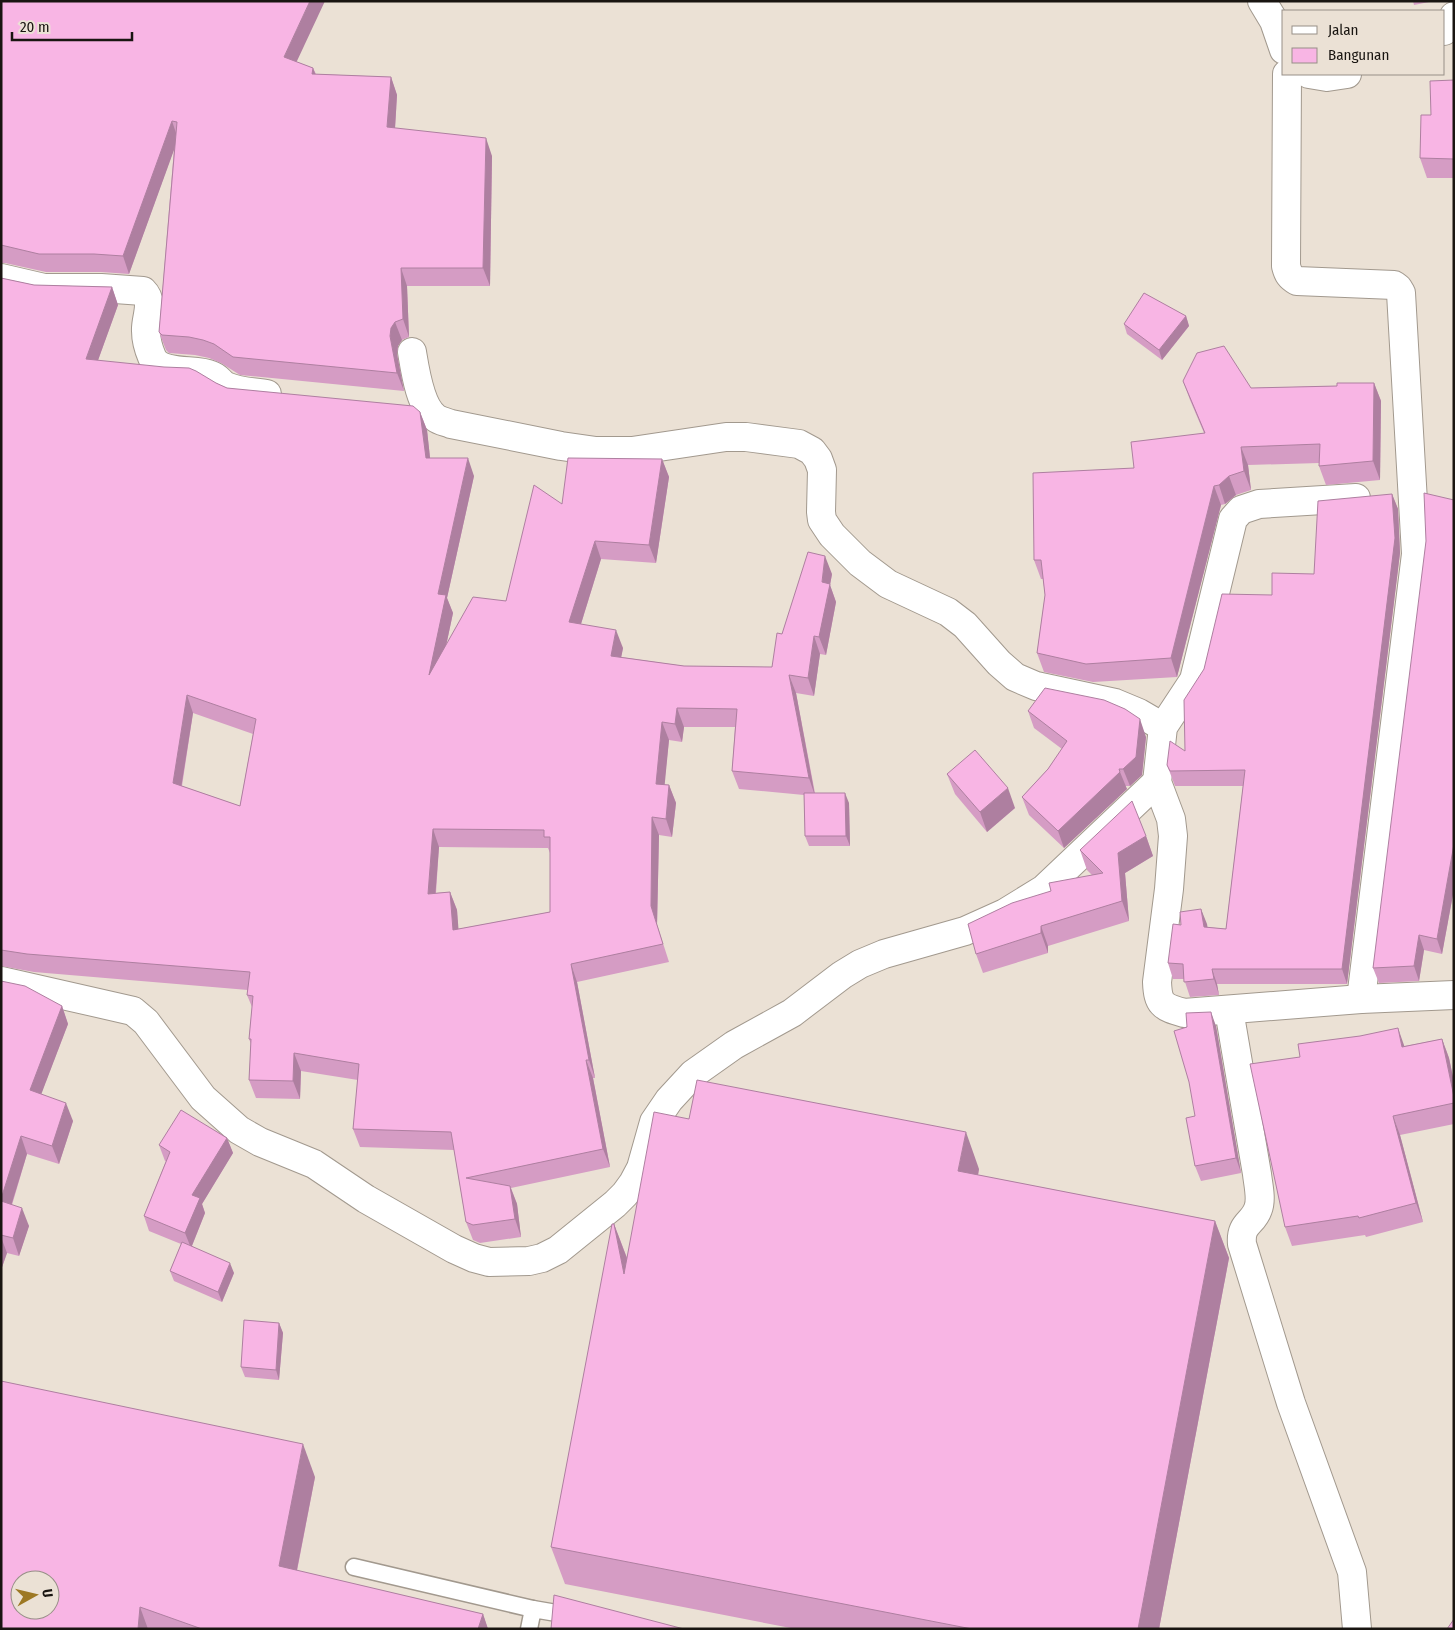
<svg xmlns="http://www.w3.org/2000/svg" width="1455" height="1630" viewBox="0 0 1455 1630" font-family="'Fira Sans Condensed',sans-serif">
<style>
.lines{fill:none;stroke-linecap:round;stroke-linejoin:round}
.lane-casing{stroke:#a2998e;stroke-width:19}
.street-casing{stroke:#a2998e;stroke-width:30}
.lane{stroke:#fff;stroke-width:16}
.street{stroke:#fff;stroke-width:28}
.wall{fill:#d59cc4;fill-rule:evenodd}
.shaded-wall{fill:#ae7fa0}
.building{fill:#f8b5e4;stroke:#ae7fa0;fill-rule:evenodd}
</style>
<rect width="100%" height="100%" fill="#ebe1d5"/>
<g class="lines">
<defs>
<g id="lane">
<path d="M354,1567L533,1609"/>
<path d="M529,1629L533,1609L574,1616"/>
</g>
<g id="street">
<path d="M1262,1L1274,21L1284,50"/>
<path d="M1444,31L1452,23L1454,16"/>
<path d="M1287,74L1286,266C1288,274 1290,277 1297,281L1394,285L1398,288L1401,293L1416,554L1361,999"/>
<path d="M1309,74L1327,77L1347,74"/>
<path d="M1,278L44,288H101L143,291C155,303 145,318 146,331C146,339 149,350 152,357C160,376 195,368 211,375C218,377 220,383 226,386C239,392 253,392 267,394"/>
<path d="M412,352C415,370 420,407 436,418C440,421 446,422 451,424L561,446L596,451H632L726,437H746L799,444L812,451L818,459L822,470L821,512L822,520L832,535L860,563L888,584L948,612L965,625L999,663L1015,677L1036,686L1115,703L1139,713L1163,727"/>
<path d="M1356,498L1259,504L1241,510L1233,519L1194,680L1163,727L1157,782L1171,819L1173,836L1169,889L1157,982C1158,1004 1162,1007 1184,1013L1361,999L1454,995"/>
<path d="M1,981L133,1011L146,1022L203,1098L239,1130L260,1142L314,1164L366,1199L454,1249L474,1258L489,1262L529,1261L542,1258L558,1250L615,1204L625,1194L633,1183L641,1168L654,1122L669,1100L693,1074L734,1045L792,1013L842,975L860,964L884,954L965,931L1005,913L1044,889L1157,782"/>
<path d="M1229,1010L1257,1174C1258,1184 1262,1199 1258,1209C1253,1224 1240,1223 1242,1244L1291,1403L1352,1572L1357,1629"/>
</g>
</defs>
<use href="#lane" class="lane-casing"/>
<use href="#street" class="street-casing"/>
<use href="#lane" class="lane"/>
<use href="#street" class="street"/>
</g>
<g class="wall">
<path d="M1,1L297,62L313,68L316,74L391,77L397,95L395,128L492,156L490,286H407L409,337L402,340L398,346L397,354L404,391L240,375L221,363L209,358L195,355L169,353L166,350L159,332L174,149L129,274L101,272H46L5,263H1Z"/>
<path d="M1413,1H1434L1414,5Z"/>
<path d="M1454,80V178H1427L1420,158L1431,115Z"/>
<path d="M1,278L34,285L112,287L118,305L98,360L216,383L227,388L420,412L427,430L430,458L474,476L447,598L453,613L446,646L506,601L562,504L662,459L669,477L656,563L601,559L581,624L623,648L621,657L684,666L772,667L782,634L832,574L830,585L836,602L826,655L820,654L814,696L796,693L815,793L849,803L850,846H809L805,836L804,795L739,789L732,771L735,727H684L682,742L669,740L664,785H669L676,803L672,837L659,835L657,925L669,962L577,982L595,1078H593L610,1167L511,1188L517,1204L521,1237L480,1243L473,1240L466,1222L454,1150L360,1147L353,1129L358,1080L301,1071L300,1099L256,1098L249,1080L251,1044L249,1039L252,1007L247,995L248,990L34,972L1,966ZM193,713L253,734L240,806L182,786ZM439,847L548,848L550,853V912L458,929L457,910L450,892L436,893Z"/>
<path d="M1186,316L1189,326L1162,360L1127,334L1124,324Z"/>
<path d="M1183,381L1251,388L1337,386L1374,383L1381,401L1380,480L1326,485L1319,466V463L1248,465L1251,490L1236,495L1225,504L1221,505L1177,677L1093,682L1044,672L1037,653L1045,595L1043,579H1041L1034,560L1134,468L1204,433L1190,400Z"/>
<path d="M1392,494L1398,509L1400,553L1347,984H1217L1219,995L1190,997L1184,979H1173L1168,963L1181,925L1201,909L1207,927L1226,929L1243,786H1175L1167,765L1185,751L1272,595L1314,574Z"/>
<path d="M1454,500V889L1442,954L1424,950L1419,981L1379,983L1373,968Z"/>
<path d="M1028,711L1146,737L1142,775L1130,786H1125L1127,789L1064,848L1029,815L1022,797L1048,769L1062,749L1034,728Z"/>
<path d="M947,774L1015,808L987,832L955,794Z"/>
<path d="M1146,836L1153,856L1125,873L1129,921L1048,946V953L983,973L976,954L1051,891L1092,875L1087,870L1080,850Z"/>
<path d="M1,981L62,1006L68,1024L41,1094L73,1121L59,1164L27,1154L12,1205L29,1226L19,1256L7,1253L1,1270Z"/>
<path d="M1216,1026L1241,1173L1201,1181L1195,1166V1116Z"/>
<path d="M1442,1039L1449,1058L1454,1082V1124L1400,1135L1423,1222L1366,1237L1365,1235L1292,1246L1285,1227L1405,1046Z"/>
<path d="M689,1119L979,1169L978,1175L1215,1221L1229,1258L1159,1629H796L565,1584L551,1547L614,1224L627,1258Z"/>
<path d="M227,1138L233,1153L202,1204L205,1213L192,1246L234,1273L222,1302L174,1281L170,1271L181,1244L149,1231L144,1216L166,1161H165L159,1145Z"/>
<path d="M279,1323L283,1333L279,1380L245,1377L241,1367Z"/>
<path d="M315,1477L297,1571L483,1614L488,1629H1Z"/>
</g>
<g class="shaded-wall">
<path d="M310,1H325L290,76L284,57Z"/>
<path d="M313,68L320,86L312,74Z"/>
<path d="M391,77L397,95L394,145L387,127Z"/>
<path d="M172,121L178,139L129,274L123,256Z"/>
<path d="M486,138L492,156L490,286L483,268Z"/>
<path d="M401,268L407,286L409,337L403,319Z"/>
<path d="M112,287L118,305L92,377L86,359Z"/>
<path d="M1186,316L1189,326L1162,360L1159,350Z"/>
<path d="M395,322L402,340L398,346L397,354L404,391L397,373L390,336L391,328Z"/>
<path d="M1374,383L1381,401L1380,480L1373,461Z"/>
<path d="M420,412L427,430L432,476L426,458Z"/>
<path d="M1241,447L1248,465L1251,490L1244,471Z"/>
<path d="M468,458L474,476L447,598L453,613L436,693L429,675L438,594Z"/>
<path d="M662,459L669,477L656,563L649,545Z"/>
<path d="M1229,476L1236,495L1225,504L1219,485Z"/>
<path d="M1214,486L1221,505L1177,677L1171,658Z"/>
<path d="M1392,494L1398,509L1400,553L1347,984L1342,969Z"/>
<path d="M595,541L601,559L576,640L569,622Z"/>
<path d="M825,556L832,574L830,585L836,602L826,655L819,637L822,582Z"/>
<path d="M616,630L623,648L618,674L611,656Z"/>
<path d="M814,636L820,654L814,696L808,678Z"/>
<path d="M789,675L796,693L815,796L809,778Z"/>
<path d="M187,695L193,713L179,801L173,783Z"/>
<path d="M677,708L684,727L682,742L675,724Z"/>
<path d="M1140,719L1146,737L1142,775L1130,786L1123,769Z"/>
<path d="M662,722L669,740L663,802L656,784Z"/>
<path d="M1120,772L1127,789L1064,848L1058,831Z"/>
<path d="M669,785L676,803L672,837L666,819Z"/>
<path d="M1008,788L1015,808L987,832L980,812Z"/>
<path d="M845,793L849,803L850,846L846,836Z"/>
<path d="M652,817L659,835L657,925L669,962L651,906Z"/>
<path d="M433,829L439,847L434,912L428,894Z"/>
<path d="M1146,836L1153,856L1125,873L1129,921L1122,901L1118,853Z"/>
<path d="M1454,844V889L1442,954L1437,939Z"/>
<path d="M450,892L457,910L460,948L453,930Z"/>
<path d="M1201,909L1207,924L1210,942L1204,927Z"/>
<path d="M1041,926L1048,946V953L1041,933Z"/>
<path d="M1419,935L1424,950L1419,981L1414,966Z"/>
<path d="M571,964L577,982L595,1078L589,1060Z"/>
<path d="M1212,969L1217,984L1219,995L1214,979Z"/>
<path d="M62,1006L68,1024L36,1108L30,1090Z"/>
<path d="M1211,1012L1216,1026L1241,1173L1236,1158Z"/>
<path d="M1398,1028L1405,1048L1402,1047Z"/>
<path d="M1442,1039L1449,1058L1454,1082V1097Z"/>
<path d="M294,1053L301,1071L300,1099L293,1081Z"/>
<path d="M586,1060L593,1078L610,1167L603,1149Z"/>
<path d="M66,1103L73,1121L59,1164L52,1146Z"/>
<path d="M1393,1116L1400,1135L1423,1222L1416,1203Z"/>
<path d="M966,1132L979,1169L972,1208L958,1171Z"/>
<path d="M21,1136L27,1154L7,1219L1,1202V1199Z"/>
<path d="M227,1138L233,1153L202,1204L205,1213L191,1248L185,1233L192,1195Z"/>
<path d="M510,1186L517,1204L521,1237L515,1219Z"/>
<path d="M22,1208L29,1226L19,1256L13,1238Z"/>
<path d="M1215,1221L1229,1258L1159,1629H1138Z"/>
<path d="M614,1224L628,1261L624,1274Z"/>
<path d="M1,1237L7,1253L1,1270Z"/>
<path d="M230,1263L234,1273L222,1302L218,1292Z"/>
<path d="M279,1323L283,1333L279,1380L276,1370Z"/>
<path d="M303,1444L315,1477L291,1600L279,1566Z"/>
<path d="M140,1607L148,1629H138Z"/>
<path d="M483,1614L488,1629H478Z"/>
</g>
<g class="building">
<path d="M1,1H310L284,57L313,68L312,74L391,77L387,127L486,138L483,268H401L403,319L395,322L391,328L390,336L397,373L233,357L214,344L203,340L189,337L162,335L159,332L177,122L172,121L123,256L94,254H39L1,245Z"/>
<path d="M1454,80V159L1420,158L1421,115H1431L1430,81Z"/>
<path d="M1,278L34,285L112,287L86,359L164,367L189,368L196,371L216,383L227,388L413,406L420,412L426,458H468L438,594L446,595L429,675L473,597L506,601L534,485L562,504L568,458L662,459L649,545L595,541L569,622L616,630L611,656L684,666L772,667L777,633L782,634L808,552L825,556L822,582L830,584L819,637L814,636L808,678L789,675L809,778L732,771L737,709L677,708L675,724L662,722L656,784L669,785L666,819L652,817L651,906L663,944L571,964L589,1060H586L603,1149L466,1178L510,1186L515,1219L473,1225L466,1222L451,1132L353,1129L359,1064L294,1053L293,1081L249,1080L251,1039H249L253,996L247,995L250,972L27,954L1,950ZM187,695L256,719L240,806L173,783ZM433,829L544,830V837H550V912L453,930L450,892L428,894Z"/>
<path d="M1144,293L1186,316L1159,350L1124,324Z"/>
<path d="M1224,346L1251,388L1337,386V383H1374L1373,461L1319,466L1320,444L1241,447L1244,471L1229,476L1219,485L1214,486L1171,658L1086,664L1037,653L1045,595L1041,560H1034L1033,473L1134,468L1131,442L1205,433L1183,381L1197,353Z"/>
<path d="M1424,493L1454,500V844L1437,939L1419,935L1414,966L1373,968L1426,541Z"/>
<path d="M1392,494L1395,538L1342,969H1212L1214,979L1184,982L1183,964L1168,963L1173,924L1181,925L1180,912L1201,909L1204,927L1226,929L1245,770L1170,771L1167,765L1170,741L1185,751L1184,700L1204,669L1222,594L1272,595V573L1314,574L1318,501Z"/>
<path d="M1045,688L1104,700L1125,709L1140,719L1136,757L1123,769H1119L1120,772L1058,831L1022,797L1048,769L1067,741L1028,711Z"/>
<path d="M975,750L1008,788L980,812L947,774Z"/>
<path d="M804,793H845L846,836H805Z"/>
<path d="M1132,801L1146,836L1118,853L1122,901L1041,926V933L976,954L968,924L1012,903L1051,891L1049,883L1103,873L1080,850Z"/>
<path d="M1,981L25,986L62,1006L30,1090L66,1103L52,1146L21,1136L1,1199Z"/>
<path d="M1211,1012L1236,1158L1195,1166L1186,1118L1195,1116L1189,1082L1174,1031L1187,1027L1186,1013Z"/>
<path d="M1398,1028L1402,1047L1442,1039L1454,1097V1103L1393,1116L1416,1203L1359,1218L1358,1216L1285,1227L1250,1064L1300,1057L1298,1044L1360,1036Z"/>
<path d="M697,1080L966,1132L958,1171L1215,1221L1138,1629H972L551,1547L612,1224H614L624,1274L654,1112L689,1119Z"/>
<path d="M181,1110L227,1138L192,1195L200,1198L185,1233L144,1216L170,1152L159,1145Z"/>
<path d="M1,1201L22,1208L13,1238L1,1235Z"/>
<path d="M182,1242L230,1263L218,1292L170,1271Z"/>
<path d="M244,1320L279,1323L276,1370L241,1367Z"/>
<path d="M1,1381L303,1444L279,1566L483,1614L478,1629H202L140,1607L138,1629H1ZM20,1580H50V1610H20Z"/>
<path d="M554,1595L684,1629H551Z"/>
<path d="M1454,1619V1629H1447Z"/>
</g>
<rect width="1455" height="1630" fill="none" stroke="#191511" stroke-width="5"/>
<rect x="1282" y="10" width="162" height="65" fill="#ebe1d5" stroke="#978f87"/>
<rect x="1292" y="26" width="25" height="8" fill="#ffffff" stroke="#978f87"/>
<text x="1328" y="35" font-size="15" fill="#191511">Jalan</text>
<rect x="1292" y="48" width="25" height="15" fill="#f8b5e4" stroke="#978f87"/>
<text x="1328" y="60" font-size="15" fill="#191511">Bangunan</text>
<g transform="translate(35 1595) rotate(82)"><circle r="24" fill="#ebe1d5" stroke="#978f87"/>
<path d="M0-4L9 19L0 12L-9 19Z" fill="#9d7824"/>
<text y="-8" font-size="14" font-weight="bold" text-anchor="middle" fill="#191511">U</text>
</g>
<path d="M12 32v8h120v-8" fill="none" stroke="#191511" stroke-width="2.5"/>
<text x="20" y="32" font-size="15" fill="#191511" stroke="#ebe1d5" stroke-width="4" paint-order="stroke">20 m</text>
</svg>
